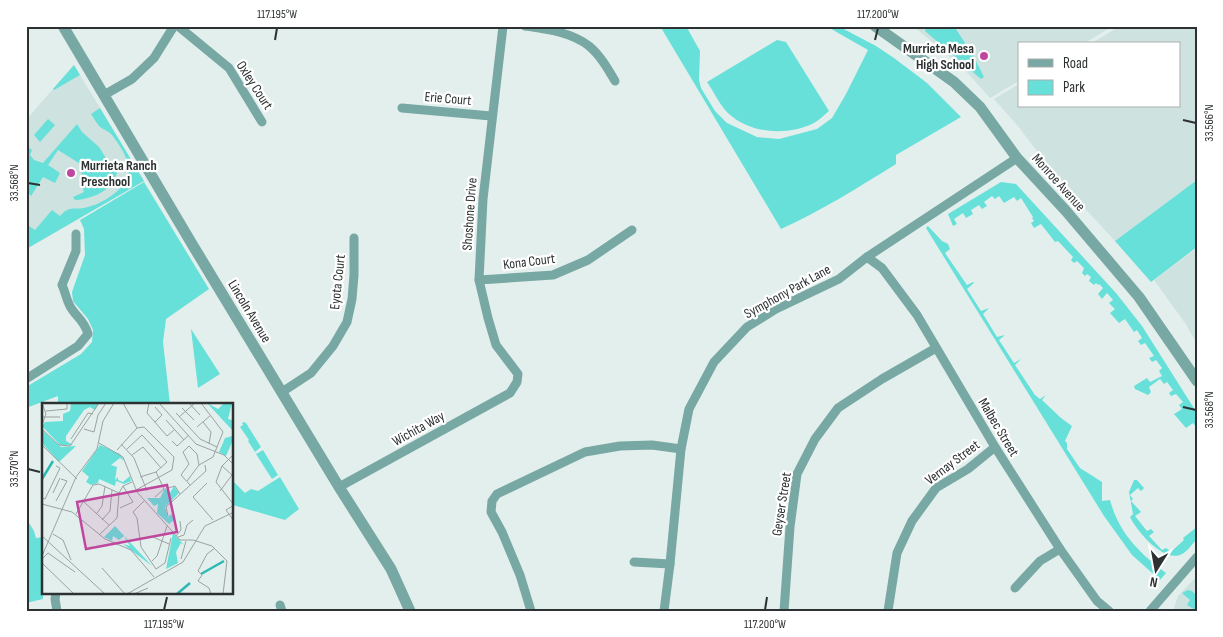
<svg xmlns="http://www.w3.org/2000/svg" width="1223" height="637" viewBox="0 0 1223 637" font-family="'Sofia Sans Condensed',sans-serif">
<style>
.built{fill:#cee2e0}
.green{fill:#67e0d9}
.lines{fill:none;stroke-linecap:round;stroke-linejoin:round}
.minor{stroke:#78a8a4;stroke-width:9}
.tertiary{stroke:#78a8a4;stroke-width:11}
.ticks{fill:none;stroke:#2d3131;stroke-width:2}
.poi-dot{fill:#bf489e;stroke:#fff;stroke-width:2}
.labels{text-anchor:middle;stroke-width:4.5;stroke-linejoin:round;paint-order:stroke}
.poi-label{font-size:14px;font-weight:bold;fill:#2d3131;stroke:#fff;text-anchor:end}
.street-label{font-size:14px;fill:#2d3131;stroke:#fff}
.inset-river{fill:none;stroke:#2eb9b3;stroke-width:2.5}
.inset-road{fill:none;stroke:#9aa3a2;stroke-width:1}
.view{fill:#bf489e;fill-opacity:0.15;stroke:#bf489e;stroke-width:2.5}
.inset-edge{fill:none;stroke:#2d3131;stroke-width:2.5}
.neatline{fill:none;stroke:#2d3131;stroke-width:2}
.ticks-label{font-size:12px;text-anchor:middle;fill:#2d3131}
</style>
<rect width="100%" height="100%" fill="#e3efed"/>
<g class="built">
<path d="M913,26H1113L1083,44H1019V81L990,98L963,68Z"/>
<path d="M1120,26H1197V180L1115,241L1056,177L1018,126L994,99L1019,84V106H1179V44H1090Z"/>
<path d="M74,65L144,181L28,248L26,244V120Z"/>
<path d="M1197,248V344L1185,323L1154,280Z"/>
<path d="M1197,576V611H1173L1178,596Z"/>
</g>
<g class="green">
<path d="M660,26H686L700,51L699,80L701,88L715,111L727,123L757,137L779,139L817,129L832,118L846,94L868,50L826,26H838L876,46L894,58L927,83L961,117L896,155V164C859,187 821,211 781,229Z"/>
<path d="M927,26H954L974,57L984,77L981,79L925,31Z"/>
<path d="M777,40L786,42L829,111C824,115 819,120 814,123C788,136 751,134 729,114C720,106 714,92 707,82Z"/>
<path d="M74,65L80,75L54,90L53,89Z"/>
<path d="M100,108L144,181L28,248L26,244V224L35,230L52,210L60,216C70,204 76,211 88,207C104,203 128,188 129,170C129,159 119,144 112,135C109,131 104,130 100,127C96,123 94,118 91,114Z"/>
<path d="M48,119L55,125L40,142L34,135Z"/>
<path d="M77,124L82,132L99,147L111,166L118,165C118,188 95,199 75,200L73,197L84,192L81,184L85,182L80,170L82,165L58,150L48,165L60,173L55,183L43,177L31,196L28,192L26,194V147L27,146L32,150L30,155L34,160L43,163Z"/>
<path d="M1197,180V247L1151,282L1115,241Z"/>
<path d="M144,182L209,289L166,319L163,342L170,404H58V396L26,408V387L81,354L92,342L93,330L88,319L73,301L72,292L85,255L84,229L80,220Z"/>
<path d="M1001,182L1016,184L1116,293L1142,326L1197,413V428L1193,423L1186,428L1174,414L1182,409L1179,405L1183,402L1176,394L1171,396L1169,393L1173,390L1167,382L1164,384L1160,379L1149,387L1151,392L1148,395L1135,389L1134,386L1147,378L1150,382L1162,376L1159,371L1162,368L1156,360L1152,362L1149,358L1154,356L1145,343L1141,345L1138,341L1142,338L1137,330L1134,332L1125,319L1119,323L1110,313L1115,309L1109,303L1113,300L1107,293L1102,299L1098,294L1103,288L1099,284L1098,285L1096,283L1094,285L1089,281L1091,277L1087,274L1085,276L1082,273L1084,268L1077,261L1074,263L1071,260L1073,257L1058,241L1055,242L1041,224L1034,228L1031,223L1034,221L1032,218L1033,217L1021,198L1017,201L1014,197L1004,203L999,196L995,199L992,196L984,202L987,206L982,209L979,205L971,210L973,214L966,218L963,213L954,219L957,224L953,226L948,214Z"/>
<path d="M928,226L942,241L948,244L950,249L945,253L967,285L973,282L974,283L967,289L981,311L989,308L983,314L997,337L1005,335L999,340L1014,363L1021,359L1015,365L1035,395L1040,399L1046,395L1042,400L1061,418L1072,426L1065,441L1067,443V449L1080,468L1102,482V501L1110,500C1119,533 1139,553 1166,573L1160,580L1132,555L1104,516L926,228Z"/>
<path d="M191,329L220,374L198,388Z"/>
<path d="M244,422L246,423L261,447L255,452L248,441L249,440L240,427L243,425L242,423Z"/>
<path d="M263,450L278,475L272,479L256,454Z"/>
<path d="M280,477L299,509L285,520L233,505V481L245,493L251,489L258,491Z"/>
<path d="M1134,480H1137L1144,488L1141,491L1138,488L1130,495L1133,499L1131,501L1141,512L1135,516L1147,531L1151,529L1154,532L1149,536L1162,550L1166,548L1170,551L1174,549L1184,540L1183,538L1197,527V539C1192,544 1188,551 1182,554C1164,564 1136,530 1130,517L1133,514L1129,492Z"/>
<path d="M26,518L34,531L36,538L44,537L43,599L26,603Z"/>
<path d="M1188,590L1192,591L1197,596V611L1187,605L1190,600L1182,593Z"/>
</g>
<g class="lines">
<g class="minor">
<path d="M178,26L229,68L262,122"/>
<path d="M525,26C546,29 571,32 589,46C600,55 608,69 615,81"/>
<path d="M104,95L132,79L154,58L174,26"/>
<path d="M402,108L491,116"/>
<path d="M867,257L882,268L917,315L995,447L1060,549L1097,601L1109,611"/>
<path d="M479,280L553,275L588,260L632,230"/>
<path d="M26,379L78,346L88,334C84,319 74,316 69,304C66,298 65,291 62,285L76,251V234"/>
<path d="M282,392L311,373L333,346L347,322L352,299L354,275V238"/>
<path d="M339,487L510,393L517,382L518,374L496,345L488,318L479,280L483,199L503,26"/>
<path d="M634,562L670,564"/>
<path d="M1015,588L1040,561L1060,549"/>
<path d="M56,593L55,599L57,611"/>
<path d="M280,605L282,611"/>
<path d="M531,611L520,575L502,532L491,512L492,501L497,494L585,452L620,446L652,445L681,449"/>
<path d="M664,611L670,564L681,449L689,409L714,362L747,327L776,309L839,279L867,257L1017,158"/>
<path d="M784,611L790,527L797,474L815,439L838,408L882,379L936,348"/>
<path d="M888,611L897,553L912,521L936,488L968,469L995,447"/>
<path d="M1150,611L1197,557"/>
</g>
<g class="tertiary">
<path d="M63,26L192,244L339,487L391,569L410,611"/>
<path d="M875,26L954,82L980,107L1017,158L1066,211L1139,297L1197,381"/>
</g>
</g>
<path class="ticks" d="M275,40L277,28M875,40L878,28M1183,120L1196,123M28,183L40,185M1183,407L1196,410M28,469L40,472M164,610L167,597M765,610L767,597"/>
<g class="poi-dot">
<circle cx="984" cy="56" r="5"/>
<circle cx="71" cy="173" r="5"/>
</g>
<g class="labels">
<g class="poi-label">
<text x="974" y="53">Murrieta Mesa<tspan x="974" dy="16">High School</tspan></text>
<text x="81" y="170" text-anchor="start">Murrieta Ranch<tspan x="81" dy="16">Preschool</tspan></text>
</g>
<g class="street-label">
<text transform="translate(255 85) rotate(57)" y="5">Oxley Court</text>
<text transform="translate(448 98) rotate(5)" y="5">Erie Court</text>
<text transform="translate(1059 182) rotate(48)" y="5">Monroe Avenue</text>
<text transform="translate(469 214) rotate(-86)" y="5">Shoshone Drive</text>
<text transform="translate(529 261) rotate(-7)" y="5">Kona Court</text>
<text transform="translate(337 282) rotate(-84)" y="5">Eyota Court</text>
<text transform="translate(787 291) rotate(-29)" y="5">Symphony Park Lane</text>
<text transform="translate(250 311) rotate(59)" y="5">Lincoln Avenue</text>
<text transform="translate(999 427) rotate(59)" y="5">Malbec Street</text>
<text transform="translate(418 428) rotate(-29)" y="5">Wichita Way</text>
<text transform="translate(952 462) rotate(-37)" y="5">Vernay Street</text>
<text transform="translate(781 504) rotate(-81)" y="5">Geyser Street</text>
</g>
</g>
<g transform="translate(42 403)">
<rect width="191" height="191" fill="#e3efed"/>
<path d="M29,0H57L53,7L48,4L42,7L24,33V38L31,42H18L0,23L3,19L21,18V11L28,8ZM165,0L176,6L182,0H190L186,16L190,17L191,23V37L184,53L177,49L183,35L190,33L191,28ZM0,27L19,44L34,43L17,59L0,40ZM58,42L78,51L82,58L78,55L69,62L75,64L73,77L76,74V77L81,79L88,73L89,78L82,81L74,78L73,83L57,76L56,80L49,82L44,79L47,74L40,68ZM132,83L137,90L123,104L126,114L129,111L133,116L127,121L115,110L116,101L112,103L105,95H118L123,85L128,90ZM73,123L110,163L81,141L88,143L82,133L77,137L71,133L70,138L77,140L68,137L62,134ZM131,130L142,142L139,140L134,149L136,160L124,166Z" fill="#67e0d9"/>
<path class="inset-river" d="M0,76L11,58M159,171L182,158M135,191L148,180"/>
<path class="inset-road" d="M81,0L95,25M107,0L105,10L125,33L132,27M117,0L154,41L182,52L192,62M147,0L158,12M113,4L120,12L113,19M140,5L152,17M4,8L25,6V0M134,10L158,36L175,44M0,14H18M137,14L153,0M124,17L142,37M161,19L169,29L167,41M0,22L4,11L0,0M155,24L169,12M0,26L17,42L28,43L57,0M42,26L52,29L56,12L64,0M29,36L46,10L51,11M130,38L135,43L147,32M57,40L81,54L95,89L138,137H151L170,143L185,158L181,191M79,41L92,55L105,88M0,42L35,76M85,46L100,32L125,59L114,69L98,74M75,47L95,25L102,24L132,54L130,67L94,87M192,51L180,63L174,79L192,102M90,52L101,44L119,65M157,62L171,54L181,29L159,0M145,78L157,62L155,51L147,43L141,49L147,61L139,72L148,82M165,80L151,94L171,117M126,85L133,83L138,91M178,88L190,72L180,63M11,90L18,75M113,94L122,86L114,69M0,95L3,96L18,65L14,63M14,98L25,78L19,76M102,98L91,109L95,115L99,144L114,166L123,160L129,135M42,99L67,122M0,101L30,109L63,136L89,147L112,174M192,102L184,107L192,118M78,105L91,99L81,83M55,110L60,103L63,83M34,111L51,82L57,81L77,90M126,113L124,104L164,68L163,62M60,117L68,108L70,87M11,131L21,137L29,157M57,132L75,115L77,90L81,83L90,79M0,133L63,191M134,133L139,127L138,118M111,134L127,141M136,134L142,132L145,122L151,117M0,153L34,74L55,46L61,18L72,0M0,156L6,150L33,169M139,156L144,138M110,158L115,153L125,123M0,160L32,191M60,165L83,191M85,191L141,159L163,123L192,109M92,191L106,185M169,191L167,185L156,178L160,172L156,168L165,151L173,145"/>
<path class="view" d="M125,82L135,129L44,146L35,99Z"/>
<rect width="191" height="191" class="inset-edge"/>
</g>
<rect width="1223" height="637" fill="none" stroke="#ffffff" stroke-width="55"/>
<rect x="1018" y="42" width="162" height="65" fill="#ffffff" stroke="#abadad"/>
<rect x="1028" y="59" width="25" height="8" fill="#78a8a4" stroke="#abadad"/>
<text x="1063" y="68" font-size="15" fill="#2d3131">Road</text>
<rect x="1028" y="80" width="25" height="15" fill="#67e0d9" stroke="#abadad"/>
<text x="1063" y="92" font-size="15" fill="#2d3131">Park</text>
<g transform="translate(1156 570) rotate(191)" stroke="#ffffff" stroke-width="4" paint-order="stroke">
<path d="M0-4L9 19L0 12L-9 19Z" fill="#2d3131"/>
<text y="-8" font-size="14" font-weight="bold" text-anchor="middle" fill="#2d3131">N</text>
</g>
<rect x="28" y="28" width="1168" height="582" class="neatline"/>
<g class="ticks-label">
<text x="277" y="18">117.195°W</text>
<text x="878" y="18">117.200°W</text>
<text transform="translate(1209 123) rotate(-90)" y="4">33.566°N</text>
<text transform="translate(14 183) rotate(-90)" y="4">33.568°N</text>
<text transform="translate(1209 410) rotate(-90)" y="4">33.568°N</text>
<text transform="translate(14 469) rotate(-90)" y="4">33.570°N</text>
<text x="164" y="628">117.195°W</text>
<text x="765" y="628">117.200°W</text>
</g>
</svg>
